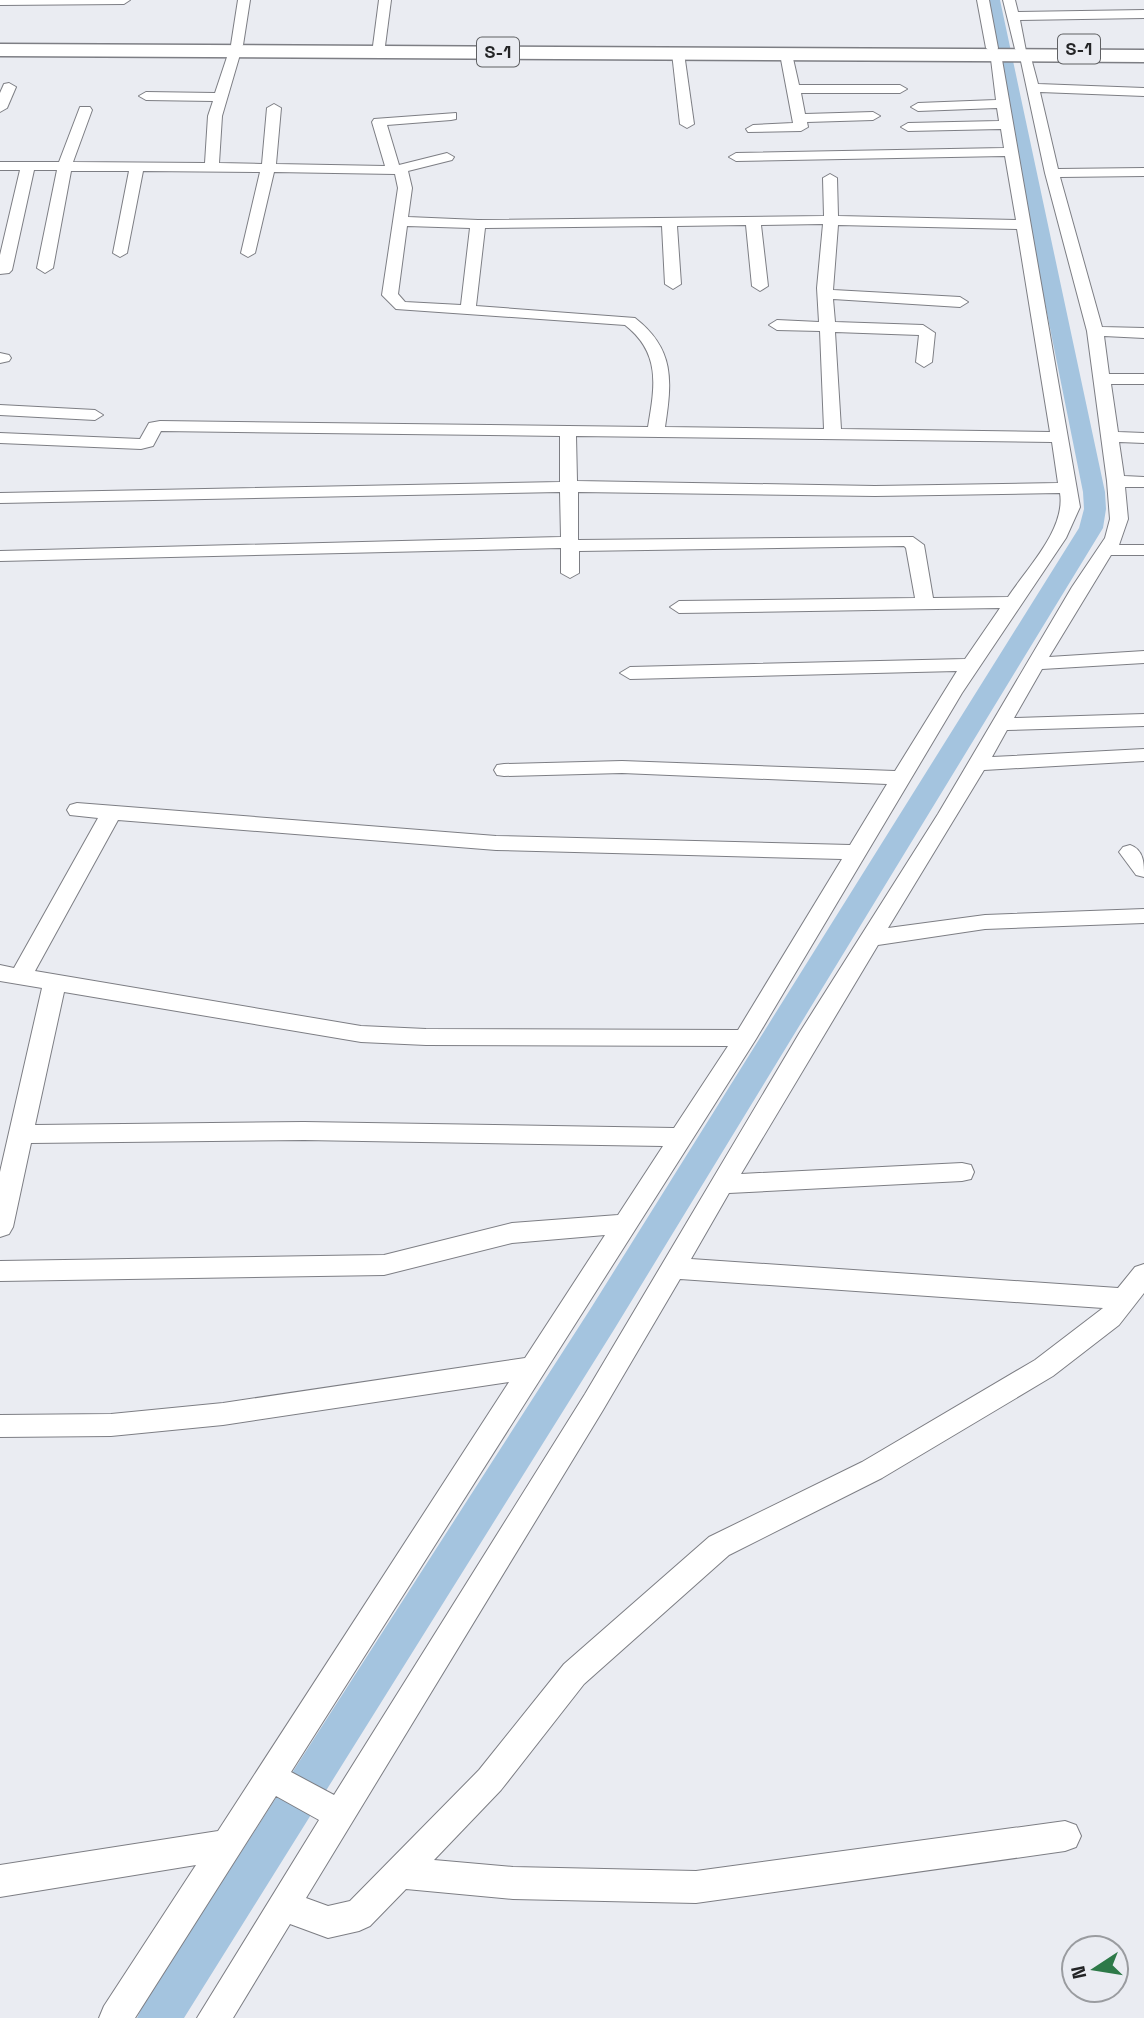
<svg xmlns="http://www.w3.org/2000/svg" width="1144" height="2018" viewBox="0 0 1144 2018" font-family="'Space Grotesk',sans-serif">
<style>
.lines{fill:none;stroke-linecap:round;stroke-linejoin:round}
.canal{fill:#a4c4df;fill-rule:evenodd}
.street-casing{stroke:#7d7e84;stroke-width:2}
.primary-casing{stroke:#7d7e84;stroke-width:3}
.street{fill:#fff;fill-rule:evenodd}
.primary{fill:#fff;fill-rule:evenodd}
.labels{text-anchor:middle;stroke-width:6;stroke-linejoin:round;paint-order:stroke}
.shield{fill:#eaecf2;stroke:#5f6063;stroke-width:2}
.shield-label{font-size:18px;font-weight:bold;fill:#232426}
</style>
<rect width="100%" height="100%" fill="#eaecf2"/>
<g class="lines">
<path class="canal" d="M984,0H1000L1105,492L1106,509L1103,528L615,1328L184,2018H137L144,2003L591,1308L1079,528L1084,509L1083,492Z"/>
<defs>
<g id="street">
<path d="M0,0H130L124,4L0,5Z"/>
<path d="M238,0H250L243,45L239,48L241,51L222,116L219,163L262,164L267,108L274,104L281,108L276,164L385,166L372,122L374,119L456,113V119L451,120L387,125L399,165L447,153L454,157L452,160L408,171L412,188L408,217L478,220L824,216L823,178L830,174L837,178L838,216L1016,220L1005,156L736,161L729,157L736,153L1004,148L1001,129L908,131L901,127L908,123L999,121L997,108L918,111L911,107L918,103L996,100L990,51L986,48L977,0H989L998,48L997,51L1001,54L1080,507L1066,538L962,693L756,1039L291,1772L334,1795L585,1394L800,1032L938,814L1072,587L1105,538L1110,519L1107,481L1087,331L1045,173L1019,52L1015,49L1003,0H1015L1018,12L1144,10V18L1020,20L1026,51L1030,54L1038,84L1144,88V96L1040,92L1058,169L1144,168V176L1060,177L1102,327L1144,328V338L1104,336L1109,374H1144V384H1111L1118,432L1144,433V443L1119,442L1124,476L1144,477V487H1125L1128,519L1119,545H1144V555H1111L1049,657L1144,651V663L1042,669L1014,718L1144,714V726L1007,730L992,757L1144,749V761L984,770L888,928L985,915L1144,909V923L985,929L878,945L741,1174L962,1163L971,1165L974,1172L971,1179L962,1181L729,1193L691,1259L1118,1288L1135,1267L1144,1264V1293L1119,1325L1053,1376L882,1478L729,1555L584,1684L501,1790L434,1860L513,1867L696,1871L1065,1821L1076,1825L1081,1836L1076,1847L1065,1851L696,1903L513,1899L406,1889L370,1926L359,1931L328,1938L290,1924L233,2018H197L319,1820L276,1796L135,2018H99L104,2006L196,1865L0,1897V1865L218,1831L509,1382L223,1425L111,1436L0,1437V1415L111,1414L223,1403L525,1358L605,1235L512,1243L384,1275L0,1281V1261L384,1255L512,1223L618,1215L663,1146L304,1140L31,1143L13,1227L9,1234L0,1237V1172L42,988L0,981V965L14,968L98,818L70,815L67,810L70,805L77,803L496,836L850,845L887,784L622,773L504,776L497,775L494,770L497,765L504,764L622,761L895,771L957,671L630,679L620,673L630,667L965,659L1000,608L679,613L670,607L679,601L915,598L906,548L904,546L579,551V573L570,578L561,573V548L0,561V551L561,537L560,492L0,503V493L560,482V436L161,431L153,446L141,449L0,443V433L140,439L149,423L160,421L648,427C655,386 661,353 625,325L396,309L382,295L398,188L395,174L274,172L255,253L248,257L241,253L260,172L143,171L127,253L120,257L113,253L129,171H71L53,268L45,273L37,268L57,170H34L12,270L9,273L0,274V255L20,170H0V162H59L80,107H90L92,110L73,162L205,163L208,116L213,101L146,100L139,96L146,92L215,93L229,51L233,48L231,45ZM823,224L817,288L819,322L777,320L769,325L777,330L820,331L824,429L665,427C672,381 675,349 635,318L476,306L485,228L662,226L665,284L673,289L681,284L677,226L746,225L752,286L760,291L768,286L761,225ZM838,225L1017,229L1050,432L841,429L835,332L919,335L916,362L924,367L932,362L935,333L923,325L835,322L833,299L960,307L968,302L960,297L833,290ZM407,226L470,228L461,305L405,302L398,294ZM576,436L1052,442L1058,483L875,486L577,481ZM578,492L875,496L1060,493C1066,529 1027,568 1008,597L933,598L924,545L913,537L578,540ZM118,820L496,850L842,859L738,1030L426,1029L361,1026L35,971ZM64,992L361,1042L426,1045L728,1046L674,1128L304,1122L35,1125ZM680,1279L1103,1308L1035,1360L862,1462L709,1537L564,1664L479,1770L350,1901L328,1906L306,1898L603,1410Z"/>
<path d="M379,0H391L385,46L379,50L373,46Z"/>
<path d="M678,49L684,53L694,124L687,128L680,124L672,53Z"/>
<path d="M786,50L792,54L799,85H900L907,89L900,93H801L805,114L873,112L880,116L873,120L807,122L808,127L801,131L748,132L746,129L753,125L793,123L780,54Z"/>
<path d="M9,83L16,87L7,108L0,112V93L4,84Z"/>
<path d="M0,353L9,355L11,358L9,361L0,363Z"/>
<path d="M0,405L95,410L103,415L95,420L0,415Z"/>
<path d="M1130,845C1144,850 1144,863 1144,877L1136,875L1119,852L1123,847Z"/>
</g>
<path id="primary" d="M0,44L1144,50V62L0,56Z"/>
</defs>
<use href="#street" class="street-casing"/>
<use href="#primary" class="primary-casing"/>
<use href="#street" class="street"/>
<use href="#primary" class="primary"/>
</g>
<g class="labels">
<g class="shield">
<rect x="1058" y="34.5" width="42" height="29" rx="5"/>
<rect x="477" y="37.5" width="42" height="29" rx="5"/>
</g>
<g class="shield-label">
<text x="1079" y="55">S-1</text>
<text x="498" y="58">S-1</text>
</g>
</g>
<g transform="translate(1095 1969) rotate(258)"><circle r="33" fill="#eaecf2" stroke="#9a9ca0" stroke-width="2"/>
<path d="M0-5L12 26L0 18L-12 26Z" fill="#2d7948"/>
<text y="-10" font-size="19" font-weight="bold" text-anchor="middle" fill="#232426">N</text>
</g>
</svg>
